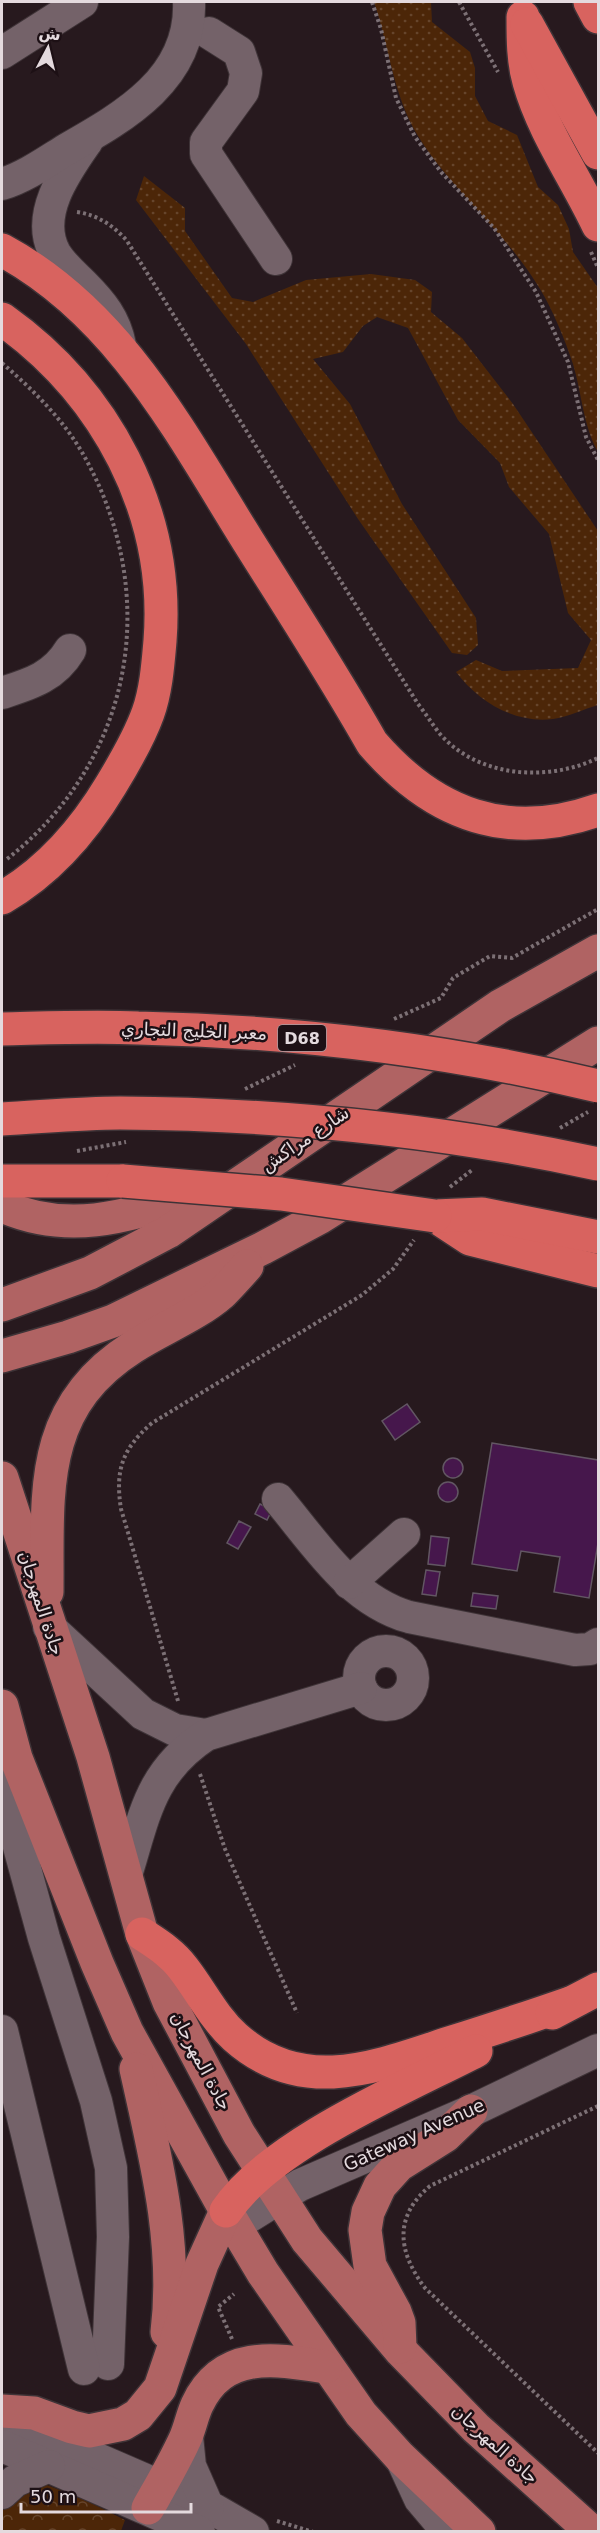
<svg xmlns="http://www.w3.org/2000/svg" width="600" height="2533" viewBox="0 0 600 2533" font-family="'DejaVu Sans','Noto Sans Arabic',sans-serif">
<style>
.grass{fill:url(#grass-dots)}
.park{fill:url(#park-crowns)}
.building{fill:#46174c;stroke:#625663;stroke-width:1.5}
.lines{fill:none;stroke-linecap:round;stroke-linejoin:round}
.minor-casing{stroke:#3e3337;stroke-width:34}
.major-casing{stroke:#3e3337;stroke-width:36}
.highway-casing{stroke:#3e3337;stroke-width:36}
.path{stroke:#7c7075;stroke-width:4;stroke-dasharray:3 3;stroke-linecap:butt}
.minor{stroke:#746269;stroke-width:32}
.major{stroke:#b06363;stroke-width:33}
.highway{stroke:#d8635f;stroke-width:33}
.highway-bridge-casing{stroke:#3e3337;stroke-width:36;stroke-linecap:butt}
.highway-bridge{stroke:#d8635f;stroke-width:33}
.labels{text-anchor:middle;stroke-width:5;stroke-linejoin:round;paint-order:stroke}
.shield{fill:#1d1015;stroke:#a89da2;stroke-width:1.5}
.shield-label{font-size:16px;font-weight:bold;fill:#e4dade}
.street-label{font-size:18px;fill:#e4dade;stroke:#1d1015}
</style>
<defs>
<pattern id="grass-dots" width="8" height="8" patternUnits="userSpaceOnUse" patternTransform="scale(1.5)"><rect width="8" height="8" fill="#4c2608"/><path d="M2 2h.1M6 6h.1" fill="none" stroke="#66452c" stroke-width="1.8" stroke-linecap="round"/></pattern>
<pattern id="park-crowns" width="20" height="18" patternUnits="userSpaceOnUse" patternTransform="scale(1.5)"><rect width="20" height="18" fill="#4c2608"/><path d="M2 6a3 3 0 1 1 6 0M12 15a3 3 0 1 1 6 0" fill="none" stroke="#66452c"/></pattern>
</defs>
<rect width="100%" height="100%" fill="#27191e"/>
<g class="grass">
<path d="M374,2H431L432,22L470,52L475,68V96L488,121L517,135L538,187L558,205L569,229L573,252L598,288V452C583,425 582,394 573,364C565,340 553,310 540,289C506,232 452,191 418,136C393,95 389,46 374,2Z"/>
<path d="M144,176L185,208V231L232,298L253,302L306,280L371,274L415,280L432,292L431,312L462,338L513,404L598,531V705C584,709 568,717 553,719C514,724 478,701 456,672L476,660L502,671L578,668L591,640L568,613L549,534L509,487L500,463L458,420L408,328L377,317L363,326L343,352L313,359L350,404L402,504L476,618L478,645L467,655L452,653L358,519L246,344L136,200Z"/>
</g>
<path class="park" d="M42,2483L87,2501L125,2520L121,2531L2,2532V2505Z"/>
<g class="building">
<path d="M407,1404L420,1422L395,1440L382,1421Z"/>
<path d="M492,1443L598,1460V1543L589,1598L554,1592L560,1557L521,1551L517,1571L472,1564Z"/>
<circle cx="453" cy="1468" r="10"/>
<circle cx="448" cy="1492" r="10"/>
<path d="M260,1504L272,1510L267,1520L255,1514Z"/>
<path d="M239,1521L251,1527L238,1549L227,1543Z"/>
<path d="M431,1536L449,1538L445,1566L428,1564Z"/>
<path d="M426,1570L440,1572L436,1596L422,1594Z"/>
<path d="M473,1593L498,1596L496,1609L471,1606Z"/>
</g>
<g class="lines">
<defs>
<g id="minor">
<path d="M209,33L239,52L246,73L243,91L206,142V154L276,259"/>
<path d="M2,53L82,2"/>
<path d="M87,141C66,171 34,215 55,253C62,265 74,275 83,284C102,303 115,319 120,345"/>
<path d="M2,184C25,177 46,162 67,149C125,116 192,78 189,2"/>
<path d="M2,693C30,684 54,677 70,650"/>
<path d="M278,1499C316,1544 350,1600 409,1617L575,1650L590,1649L598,1644"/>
<path d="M349,1583L404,1534"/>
<path d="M49,1627L143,1714L175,1730L206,1735"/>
<circle cx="386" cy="1678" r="27"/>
<path d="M16,1758L14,1808L18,1843L44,1938L96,2101L111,2168L113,2237L108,2364"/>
<path d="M126,1875C145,1814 150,1772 206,1735L361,1688"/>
<path d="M2,2031L84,2369"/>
<path d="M234,2226L300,2185L471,2111L598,2050"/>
<path d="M2,2412L65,2445L215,2510L253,2532"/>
<path d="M187,2436L190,2466L208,2507"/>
<path d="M2,2446L199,2532"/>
<path d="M402,2460L420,2499L448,2532"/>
<path d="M2,2493L15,2481L49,2466"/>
</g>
<g id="major">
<path d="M2,1206C77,1239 140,1211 213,1189"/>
<path d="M2,1305L90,1273L168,1232L500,1006L598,951"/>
<path d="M2,1356L68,1337L113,1321L263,1248L319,1218L598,1043"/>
<path d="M2,1478L93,1757L142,1934L169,2002L239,2134L307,2240L401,2351L476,2428L592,2532"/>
<path d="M47,1592C48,1492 37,1408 133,1347C161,1329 197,1315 222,1293C231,1284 239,1275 247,1266"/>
<path d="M2,1706L16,1758L97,1963L127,2032L226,2211L263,2273L361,2414L400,2457L479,2532"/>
<path d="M136,2069C155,2155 178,2243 167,2332"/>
<path d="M400,2347L399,2323L395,2312L370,2266L365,2230L368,2212L380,2186L399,2165L445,2136L471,2111"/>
<path d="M2,2411L34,2413L72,2427L89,2431L123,2424L138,2415L160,2388L202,2264L226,2211"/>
<path d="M148,2508C161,2485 174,2463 185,2439C190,2428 192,2416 197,2405C223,2349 276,2359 326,2367"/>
</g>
<g id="highway">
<path d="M590,2L598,17"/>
<path d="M523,17C523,39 523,61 529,82C543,132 576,178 598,225"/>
<path d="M527,24L598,153"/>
<path d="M2,250C119,313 180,432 248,541C290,608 333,674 372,743C434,815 507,842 598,810"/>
<path d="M2,319C106,393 170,512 160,641C158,664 156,691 148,713C139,738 125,762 111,785C84,830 47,872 2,898"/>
<path d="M2,1181H123"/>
<path d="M435,1216L470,1239L598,1271"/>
<path d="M435,1216L482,1214L598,1237"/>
<path d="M142,1934C157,1944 172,1953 183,1968C201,1991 213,2017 235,2037C302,2097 376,2067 449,2043C490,2030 530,2017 570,2003"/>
<path d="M552,2013L598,1989"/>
<path d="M226,2211C270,2145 404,2088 476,2051"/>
</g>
</defs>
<use href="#minor" class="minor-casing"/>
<use href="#major" class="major-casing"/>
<use href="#highway" class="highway-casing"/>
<g class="path">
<path d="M372,2L381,29L396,98L415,137L441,172L494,228L536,292L568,362L586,437L598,460"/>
<path d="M459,2L498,72"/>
<path d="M77,212C98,215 114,226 127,241L418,704C426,714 432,724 440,734C479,778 548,782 598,758"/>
<path d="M591,252L598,268"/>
<path d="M2,363C32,389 63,419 83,454C162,593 135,759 7,859"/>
<path d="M394,1019L441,998L453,978L490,956L512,958L598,909"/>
<path d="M245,1089L295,1065"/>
<path d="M560,1128L588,1112"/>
<path d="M77,1151L126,1142"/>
<path d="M450,1187L472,1170"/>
<path d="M178,1701L121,1509C115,1470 122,1449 152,1423L362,1295L393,1269L414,1240"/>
<path d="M200,1774L225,1849L297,2013"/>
<path d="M598,2106L430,2186C393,2217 398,2252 425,2288L598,2453"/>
<path d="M232,2339L218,2307L234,2294"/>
<path d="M277,2521L313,2532"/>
</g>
<use href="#minor" class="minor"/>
<use href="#major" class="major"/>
<use href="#highway" class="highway"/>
<defs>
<g id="highway-bridge">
<path d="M2,1029C47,1028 93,1026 138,1028C293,1031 448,1050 598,1086"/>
<path d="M2,1119C41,1117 80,1113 120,1113C281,1114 441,1130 598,1164"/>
<path d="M123,1181L281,1194L435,1216"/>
</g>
</defs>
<use href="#highway-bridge" class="highway-bridge-casing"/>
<use href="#highway-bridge" class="highway-bridge"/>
</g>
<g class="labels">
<rect class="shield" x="278" y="1025" width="48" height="26" rx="4.5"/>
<g class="shield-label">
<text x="302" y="1044">D68</text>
</g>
<g class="street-label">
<text transform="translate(194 1031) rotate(2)" y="6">معبر الخليج التجاري</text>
<text transform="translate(305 1139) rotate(-34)" y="6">شارع مراكش</text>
<text transform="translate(41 1603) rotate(72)" y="6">جادة المهرجان</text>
<text transform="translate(201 2061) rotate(62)" y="6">جادة المهرجان</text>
<text transform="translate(414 2135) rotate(-24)" y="6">Gateway Avenue</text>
<text transform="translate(495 2444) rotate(42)" y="6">جادة المهرجان</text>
</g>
</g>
<rect width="600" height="2533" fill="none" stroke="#e4dade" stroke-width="6"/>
<g transform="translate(48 48) rotate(7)" stroke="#1d1015" stroke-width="4.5" paint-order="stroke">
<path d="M0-4.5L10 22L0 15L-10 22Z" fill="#e4dade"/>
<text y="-9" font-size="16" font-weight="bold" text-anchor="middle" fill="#e4dade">ش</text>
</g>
<path d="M21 2503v9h170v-9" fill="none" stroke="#e4dade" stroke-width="3"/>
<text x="30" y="2503" font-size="18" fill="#e4dade" stroke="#1d1015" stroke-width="4.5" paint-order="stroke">50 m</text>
</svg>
